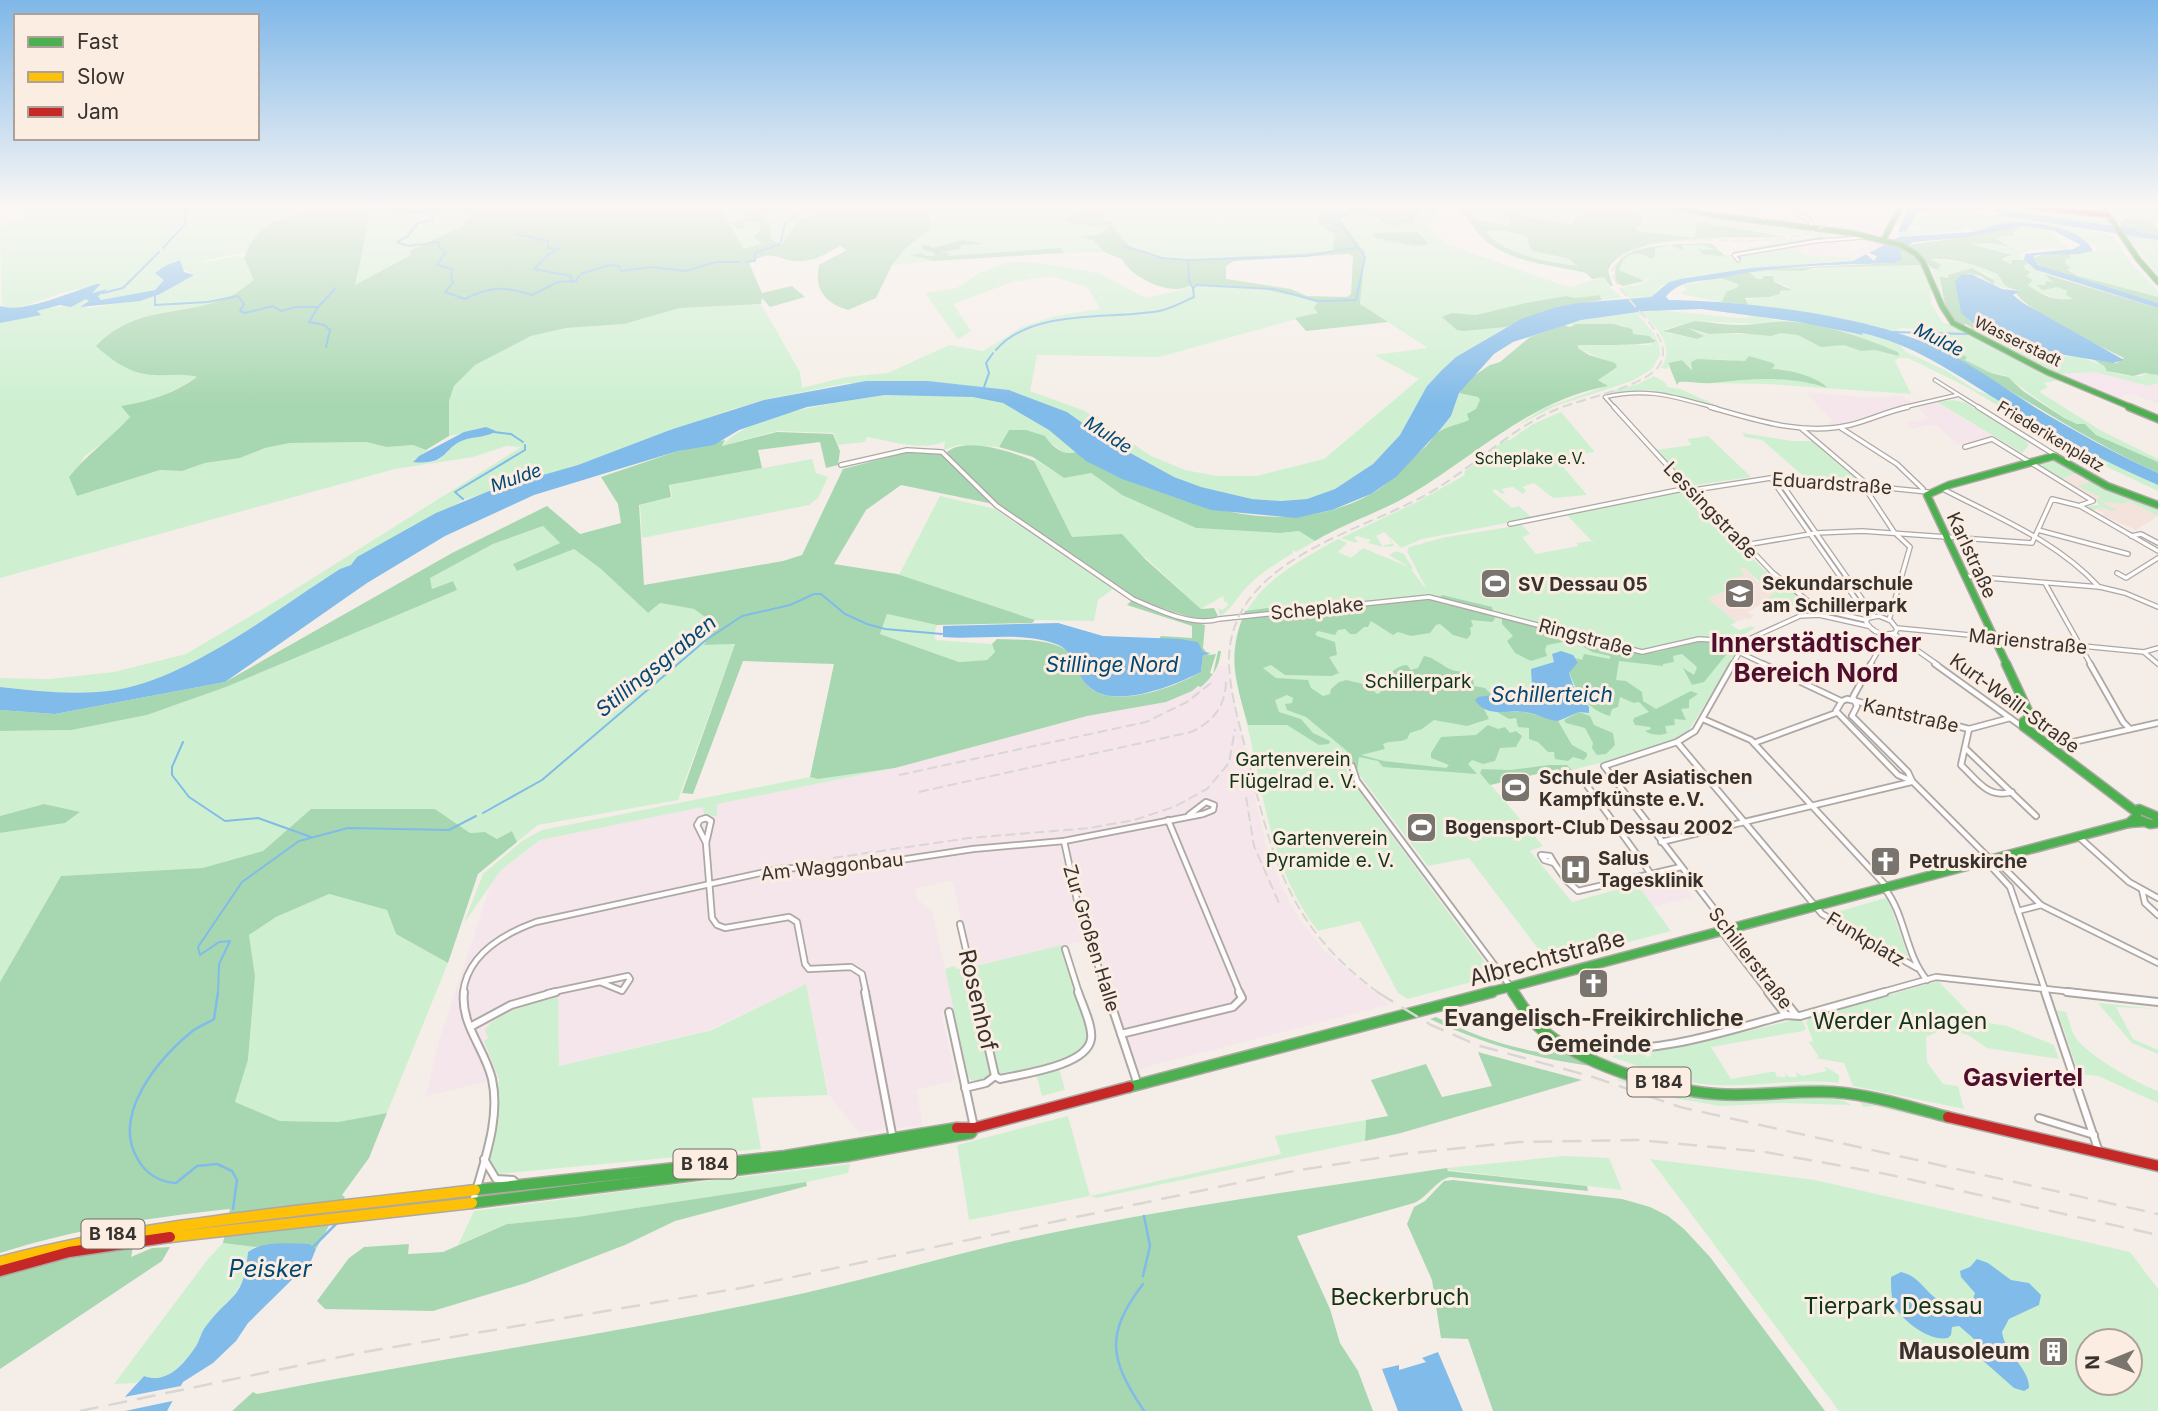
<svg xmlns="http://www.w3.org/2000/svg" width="2158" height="1411" viewBox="0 0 2158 1411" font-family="Inter,sans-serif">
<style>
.industrial{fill:#f5e6eb}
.education{fill:#f4e2dc}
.green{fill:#cef0d1;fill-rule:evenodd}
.forest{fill:#a7d7b0;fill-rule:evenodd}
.water{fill:#81bbe9}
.pier{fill:#f5eee8}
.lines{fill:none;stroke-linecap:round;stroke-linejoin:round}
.stream-far1{stroke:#81bbe9;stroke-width:2}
.stream{stroke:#81bbe9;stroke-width:2.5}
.street-far3-casing{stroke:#ada8a3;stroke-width:5}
.street-far2-casing{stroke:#ada8a3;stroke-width:6}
.street-far1-casing{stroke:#ada8a3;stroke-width:8}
.street-casing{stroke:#ada8a3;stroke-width:10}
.fast-far3-casing{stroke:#ada8a3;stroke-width:7}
.fast-far2-casing{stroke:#ada8a3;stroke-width:9}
.fast-far1-casing{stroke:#ada8a3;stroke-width:11}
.fast-casing{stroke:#ada8a3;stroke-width:13}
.slow-casing{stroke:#ada8a3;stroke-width:13}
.jam-far1-casing{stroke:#ada8a3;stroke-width:7}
.jam-casing{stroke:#ada8a3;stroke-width:13}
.street-far3{stroke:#fefcfc;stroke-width:2.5}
.street-far2{stroke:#fefcfc;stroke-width:3.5}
.street-far1{stroke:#fefcfc;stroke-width:4.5}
.street{stroke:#fefcfc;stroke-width:6}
.fast-far3{stroke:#4caf50;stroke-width:4.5}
.fast-far2{stroke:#4caf50;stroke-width:6}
.fast-far1{stroke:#4caf50;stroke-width:8}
.fast{stroke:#4caf50;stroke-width:10}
.slow{stroke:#ffc107;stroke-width:10}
.jam-far1{stroke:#c62828;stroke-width:4.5}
.jam{stroke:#c62828;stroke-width:10}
.rail-far1{stroke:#d9d6d4;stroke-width:2;stroke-dasharray:10 4.5;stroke-linecap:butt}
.rail{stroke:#d9d6d4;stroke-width:2.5;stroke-dasharray:19 10;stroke-linecap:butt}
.labels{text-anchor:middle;stroke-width:6;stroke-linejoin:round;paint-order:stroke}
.far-street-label{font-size:16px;fill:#38322e;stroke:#fbede2}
.far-park-label{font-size:16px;fill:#0f361c;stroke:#fbede2}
.far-water-label{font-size:18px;font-style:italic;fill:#034874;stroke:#fbede2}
.shield{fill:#fbede2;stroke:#726a64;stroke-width:2}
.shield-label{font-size:18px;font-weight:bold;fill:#38322e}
.street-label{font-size:19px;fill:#38322e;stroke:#fbede2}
.poi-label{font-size:19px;font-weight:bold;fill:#38322e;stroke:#fbede2;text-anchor:start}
.park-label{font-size:19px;fill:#0f361c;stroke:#fbede2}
.water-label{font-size:21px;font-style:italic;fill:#034874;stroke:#fbede2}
.near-street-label{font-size:23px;fill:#38322e;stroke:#fbede2}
.near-poi-label{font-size:23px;font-weight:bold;fill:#38322e;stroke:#fbede2}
.near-park-label{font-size:23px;fill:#0f361c;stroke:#fbede2}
.near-neighbourhood-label{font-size:24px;font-weight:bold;fill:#4f0e2e;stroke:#fbede2}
.near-water-label{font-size:24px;font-style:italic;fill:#034874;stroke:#fbede2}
.district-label{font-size:26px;font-weight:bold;fill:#4f0e2e;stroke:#fbede2}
</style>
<rect width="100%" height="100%" fill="#f5eee8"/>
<g class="industrial">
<path d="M1794,206H1843L1833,219L1838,220L1847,208L1866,213L1871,226L1888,229L1879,235L1836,230L1832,229L1838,220L1833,219L1822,227L1788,207Z"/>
<path d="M1835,239L1841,243L1838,244L1852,251L1879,242H1892L1878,248L1884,254H1865L1855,260L1854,258L1804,255L1793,244Z"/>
<path d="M2070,371L2095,372L2148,386L2158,383V404L2130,393L2119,398L2058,374Z"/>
<path d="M1806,392L1873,398L1902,396L1914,404L1832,426L1829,423L1832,420Z"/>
<path d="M1938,403L1954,413L1993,436L1958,445L1937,426L1927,425L1912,429L1905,424L1928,418L1918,408Z"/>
<path d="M1219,665L1227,666L1267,851L1283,889L1300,920L1325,951L1389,1005L1153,1065L1138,1071L1092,939L972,967L952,880L915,889L917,899L932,911L954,1009L941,1013L956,1080L916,1090L923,1126L859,1132L829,1095L806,984L712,1029L559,1066L558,998L536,1002L488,1025V1038L484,1041L499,1079L426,1096L440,1037L492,881L501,870L540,840L895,768L1087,716L1166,702L1212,677Z"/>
<path d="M1674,873L1692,897L1654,907L1637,884Z"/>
</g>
<g class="education">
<path d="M2076,473L2083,479L2158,516L2136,530L2102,515L2104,513L2097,510L2104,505L2062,480Z"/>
<path d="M1744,567L1757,581L1776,593L1764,600L1766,602L1747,612L1754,616L1749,620L1746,618L1736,622L1690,584Z"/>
</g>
<g class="green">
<path d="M27,206H192L202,211L205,209L204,206H353L267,226L247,252L206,260L204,263L236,256L244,258L255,280C246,286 237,294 227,298C181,317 133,304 97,346C135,382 152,370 198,376C175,392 149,402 122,406L130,417L112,436L85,456L71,480L77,496L160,470L182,471L205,463L240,458L265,448L290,443L366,442L387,447L413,445L428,450L414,460C442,470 444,449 460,441C468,437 480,437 489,435L464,433L449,436V401L454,386L475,365L531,336L566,328L624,324L680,308L761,304L800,372L802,388L846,377L888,373L949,345L983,351L1022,327L1055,316L1101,309L1087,287L1050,276L1012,282L953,304L971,331L958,339L925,293L957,288L979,273L1010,262L1040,263L1099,273L1146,298L1185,289L1191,285L1253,287L1318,301V313L1159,357L1037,355L1030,391L1085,411L1151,456L1185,470L1217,476H1256L1324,459L1419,379L1374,355L1428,348L1360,304L1365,252L1339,219C1356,206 1376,213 1391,226L1402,222L1413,224L1423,206H1439L1429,226L1446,244L1565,286L1571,287L1604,277L1608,285L1622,298L1602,300L1598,295L1576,298L1566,296L1475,315L1452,313L1457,330L1506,327L1456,357L1442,370L1427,386L1400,435L1373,464L1335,489L1307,499L1281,501L1252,499L1200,487L1174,477L1105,439L1067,412L1009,390L847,383L764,400L733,409L578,465L466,499L357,557L351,565L340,569C275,610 184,683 108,691C72,695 35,691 0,687V678L50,679L114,672L186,654L286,595L521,447L507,446L473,457L395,469L0,578V323L36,315V311L40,309L70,306L86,299L90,301L80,306L92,308L160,294L193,274L182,269L156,273L164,280L162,286L139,295L101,300L97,296L108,290L91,293L92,291C68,282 30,313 2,307L0,226L28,217L19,210Z"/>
<path d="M359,206H397L387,209C411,222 448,211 476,214L465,225L411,249L409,255L354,286L369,219L357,215L353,209Z"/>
<path d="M719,206L783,207L780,210L796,206H848L800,219L781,245L771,239L769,222L763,216L774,208L748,211L746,218L732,222L745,227L744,221L757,222L760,225L755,237L763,245L744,249Z"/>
<path d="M926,206H1038L1054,210L1100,206L1067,216L1064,220L1108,228L1099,235L1079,237L1093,239L1104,252L1065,253L1059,249L947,256L939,253L940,250H955L959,245L983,243L951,242L932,249L929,245L922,249L934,253V256H925L922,253L910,255L934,261L892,265L905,248L931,228Z"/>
<path d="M1107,206H1193L1218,215L1216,224L1228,219L1199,206H1324L1319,214L1322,226L1328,227L1336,239L1334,251C1301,255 1269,256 1236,257C1201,258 1129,269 1113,225L1103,221V215Z"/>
<path d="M1470,206H1496L1510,219L1509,225L1479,221L1471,214Z"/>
<path d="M1514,206H1584L1586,210L1582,212L1586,215L1574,220L1573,225L1519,215L1513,210Z"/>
<path d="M1603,206H1667L1693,213L1753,223L1810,228L1808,233L1811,229H1817C1781,242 1739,228 1702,222L1697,224L1694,239L1637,231L1635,227L1640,226L1643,212Z"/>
<path d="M2007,206L2028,207L2018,209L2039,212L2035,209L2084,214L2107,220L2111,226L2004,210L2010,207Z"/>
<path d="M2108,206H2158V276L2125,234Z"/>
<path d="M1942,209L2023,218L2113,236L2129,261L2158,291V297C2135,291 2075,284 2065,263L2066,258H2071L2069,254L2098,251L2097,245L2061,229L2037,224L2005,223L1976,231L1965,226L1962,230L1899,237L1898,232L1908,229L1917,231L1919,228L1910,225L1912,221C1922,218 1930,211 1942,209Z"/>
<path d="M2017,226L2048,229L2069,249L2049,248L2027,251L2019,255L2024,260H2011L2013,266L2000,259L2010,257L2006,252H1994L1970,244L1992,243L2007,247L1995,238L2008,236L2019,228Z"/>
<path d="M1485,230H1502L1526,236L1555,256L1567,258L1580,267C1548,260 1507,257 1485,230Z"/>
<path d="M1824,231L1832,237L1792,243L1804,255L1854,258L1855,260L1730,271L1661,286L1651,297L1629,298L1620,288L1638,285L1653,278L1639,281L1619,270C1624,252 1637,250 1651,259L1654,248L1671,245L1680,250L1682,245H1704L1716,250L1698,249C1720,258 1733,256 1755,250L1748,248L1773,244L1769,240L1811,239L1815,238L1809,236Z"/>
<path d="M1930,259L1965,263L1994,272L2009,289L1994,285L1991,276C1973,266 1966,269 1948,275L1949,278L1938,275L1944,312L1933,269L1936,270L1939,264Z"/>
<path d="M2028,264L2054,280L2057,287L2067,291L2076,299L2064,302L2030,288L2026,276L2030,272L2024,265Z"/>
<path d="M1922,265L1927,266L1933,288L1930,291L1931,303L1943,323L1952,325L2060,380L2044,383L2048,387L2040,391L2041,393L2100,430L2158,459V462L2096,435L2085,424H2077L2064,418L2004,375L1991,373L1964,360L1966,357L1950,348L1917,340L1929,337L1920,329L1900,328L1896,331L1898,334L1852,321L1748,305L1743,300L1775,296L1779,291H1787L1789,287L1774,281L1769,275L1763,276L1762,280L1753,277L1748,271Z"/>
<path d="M1720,278L1739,284L1738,287L1726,292L1722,302L1680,294L1687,289L1682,285Z"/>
<path d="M1659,310L1739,318L1750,317L1748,315L1855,334L1862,333L1897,342L1906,352L1947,371L1977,391L1992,396L2030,419H2027C2036,428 2083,454 2091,453L2158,485V491L2086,457L1965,386L1908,358H1898L1895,361L1911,394L1768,384L1713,383L1733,360L1697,359L1691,364L1693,370L1682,360L1668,363V355V369L1661,368C1675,347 1659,330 1644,315L1639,316L1654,333L1659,344L1660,355L1652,369L1632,381L1555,406L1515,427L1545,408L1604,387V383L1598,380L1617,366L1578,348V345H1650L1655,338L1633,334L1624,326L1614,324L1564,325L1581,320ZM1695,321L1758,324L1762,334H1709L1687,329L1701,334L1697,339L1668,333L1665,329Z"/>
<path d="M1982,331L2031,354L2080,357L2102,365L2110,372L2123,375L2140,376L2149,373L2158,375V383L2148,386L2095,372L2058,374L1974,333Z"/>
<path d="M1654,376L1666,383L1667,387L1680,389L1716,405L1649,390L1605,393L1638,384Z"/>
<path d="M1459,393L1478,397L1481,400L1469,420L1439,431L1451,416Z"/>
<path d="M885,395C920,395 971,391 1004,403C1029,413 1057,433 1076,452L1065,454C1047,439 1033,430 1009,430L999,447L958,445L944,450L945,441C924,452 890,441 867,437L865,442L838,445L834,433L777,431L722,446C750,412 843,402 885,395Z"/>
<path d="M1953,400L1966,403L2023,438L2029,445L2022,453L1937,402Z"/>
<path d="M1561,412L1595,452L1555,457L1587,495L1553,498L1534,483L1522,487L1526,490L1523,494L1513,487L1501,489L1505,493L1502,494L1495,489L1492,491L1512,508L1519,506L1532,518L1422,539L1401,548L1389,536L1394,546L1385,547L1379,535L1384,545L1392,544L1388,535L1384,532L1376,536L1383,547L1368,543L1371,540L1357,536L1354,538L1358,541L1356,543L1341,538L1417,502L1465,475L1464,472L1506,439L1510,440L1533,424Z"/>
<path d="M1742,433L1793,441H1812L1859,481L1803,476L1762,440L1745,437Z"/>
<path d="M1708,436L1751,477L1690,486L1655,450L1692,445L1687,439Z"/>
<path d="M2051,457L2158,507V516L2128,501L2123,504L2101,501L2109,507L2117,509L2112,511L2102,507L2092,511L2088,506L2099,505L2096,500L2101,497L2078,486L2090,482L2083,479L2084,477L2076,473L2061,480L2033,463Z"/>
<path d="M812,459L816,473L828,477L818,498L809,505L642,538L640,505L672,497L670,485Z"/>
<path d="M1036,460L1064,478L1091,473L1122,495L1196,528L1280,533L1299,531L1314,538L1315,541L1296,552L1292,550L1293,553C1277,563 1260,573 1247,587C1238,596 1231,610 1220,616L1218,608L1222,610L1229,604L1224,601L1223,596L1201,609L1146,558L1072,537L1033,461Z"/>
<path d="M1688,491L1763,569L1807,603L1812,611H1801L1793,606L1783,612L1764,601L1775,593L1772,589L1765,587L1745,568L1739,569L1744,575L1731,579L1740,584L1732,581L1728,583L1737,587L1707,598L1736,622L1731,625L1739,630L1751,626L1755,628L1738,638L1745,641L1689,730L1675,739L1642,752L1561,773L1558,769L1491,785L1543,846L1530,851L1572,902L1637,884L1671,931L1549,963L1469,858L1428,866L1357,772L1347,764V773L1364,798L1491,970L1490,977L1408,999L1398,993L1360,921L1318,931C1276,876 1266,814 1252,746C1246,719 1239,693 1234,667C1231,597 1284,569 1338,539L1347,543L1338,552L1351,558L1363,548L1409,567L1389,555L1396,551L1404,554L1414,570L1410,568L1427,590L1407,551L1409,547L1446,537L1522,525L1530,534L1522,537L1536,554L1578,546L1577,543L1591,541L1603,553L1565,513Z"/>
<path d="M940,496L995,509L1113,589L1098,600L1094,621L1035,620L899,575Z"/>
<path d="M543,526L560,543L513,564L574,549L601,569L648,613L660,603L694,609L716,625L705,645L735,644L678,800L538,825L517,842L512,831L497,839L485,832L470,833L435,809H311L263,851L203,869L61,876L0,982V833L65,823L79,813L44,804L0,816V731L72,730L147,715L226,687L456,590L453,581L432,589L430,578L493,544Z"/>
<path d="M887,614L937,625L934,635L936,640L992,644L995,652L987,660L959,662L880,634Z"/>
<path d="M895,768L717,804V816L704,815L703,807L540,840L501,870L464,923L483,874L522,841L542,830L810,777L818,779Z"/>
<path d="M328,894L387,910L396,934L448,963L387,1113L338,1122L280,1121L235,1102L248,1060L255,976L249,935L276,917Z"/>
<path d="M1885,898L1888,899L1908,956L1903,957L1831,914Z"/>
<path d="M1062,945L1088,1030L1087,1045L1071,1058L1000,1076L997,1072L972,967Z"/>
<path d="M955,966L956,969L967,968L991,1065L990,1075L979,1082L971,1080L968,1076L945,969Z"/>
<path d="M1938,981L1977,1021L2007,1026L2054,1045L2059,1059L1987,1048L1968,1035L1945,1029L1926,1037L1927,1062L1943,1084L1958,1086L1964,1109L1853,1086L1844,1063L1815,1058L1819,1057L1809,1042L1813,1041L1806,1022L1809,1018Z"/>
<path d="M806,984L828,1095L752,1098L761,1149L498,1174L490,1160L499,1079L484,1041L488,1038L485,1030C496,1011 538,1002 558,997L559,1066L712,1030Z"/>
<path d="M1525,1000C1537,1009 1543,1026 1557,1035C1588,1057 1683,1087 1721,1088C1759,1089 1796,1081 1834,1085L1717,1090L1667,1081L1566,1043L1546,1029Z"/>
<path d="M2098,1003L2157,1009L2116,1007L2133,1039L2158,1050V1054L2132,1043Z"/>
<path d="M2057,1010L2066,1012C2069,1020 2071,1030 2075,1037C2087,1055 2138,1084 2158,1091V1103L2098,1076L2079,1074Z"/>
<path d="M1801,1018L1806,1029L1803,1031L1711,1047L1731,1079L1770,1072H1775L1777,1077H1786L1784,1072L1789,1077H1797L1796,1072L1802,1076L1827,1071L1824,1067H1826L1839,1075V1083C1797,1078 1757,1087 1716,1085C1679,1084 1646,1068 1612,1057L1618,1052L1642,1049L1647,1057L1651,1056L1649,1049L1692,1045Z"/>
<path d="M1059,1068L1065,1090L1042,1096L1036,1074Z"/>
<path d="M1614,1079C1652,1080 1686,1099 1724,1100C1761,1101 1819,1083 1851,1105L1781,1103L1720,1106L1668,1097Z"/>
<path d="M1860,1102L1993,1130L2158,1171V1173L1874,1106L1863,1107Z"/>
<path d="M1068,1116L1090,1196L1281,1154L1275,1136L1366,1120L1365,1141L1097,1198L1090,1196L969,1220L957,1145Z"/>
<path d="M1564,1156L1609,1158L1622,1190L1448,1170L1447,1168Z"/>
<path d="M1650,1159L1815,1180L2130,1252L2158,1289V1411H1839ZM2088,1341H2130V1383H2088Z"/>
<path d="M850,1164L848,1173L807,1182L577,1217L507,1224L458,1245L474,1211L655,1187Z"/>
<path d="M223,1243L255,1247L248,1252C242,1301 232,1292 206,1326C201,1332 200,1340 196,1346C185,1363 167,1385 144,1376L136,1383L114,1384L208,1259Z"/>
</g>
<g class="forest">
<path d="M353,206L349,210L369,219L355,285L409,256L411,250L465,225L464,222L475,214L459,212L399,215H391L385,210L397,206H719L744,249L762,244L754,237L759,232L760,225L757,222L745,221L743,224L746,228L738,229L731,222L745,218L743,215C752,208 764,209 774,208L763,216L769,222L771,239L781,245L800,219L848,206H926L931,228L905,249L892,265L876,298L848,310C825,303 814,290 819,265L847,250L840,246C828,253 817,260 803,261C781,264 775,246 749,263L762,293L792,286L805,297L770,307L762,298L761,304L680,308L624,324L566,328L531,336L475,365L454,386L449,401V436L426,450L413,445L387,447L366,442L290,443L265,448L240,458L205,463L182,471L160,470L77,496L69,477C87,454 110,439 130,417L121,406C148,402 175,393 197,377C179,372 158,378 140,373C124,369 109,358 96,346C134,305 181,317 227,298C236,294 246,286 254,280L244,258C263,205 310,218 353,206Z"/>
<path d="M1100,206H1107L1103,215V221L1111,222C1117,232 1125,244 1136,250C1165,265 1201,259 1231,257C1266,255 1299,255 1333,251L1334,234L1319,224L1318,214L1324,206H1423L1413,224L1399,223L1402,226L1396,228C1376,220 1361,203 1339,219L1365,252L1360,304L1388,322L1306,331L1295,318L1318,313L1314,308L1318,301L1253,287L1191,285C1172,298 1130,277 1122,259L1104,252L1093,240L1078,237L1099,235L1107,228L1071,223L1063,219ZM1348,254L1353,256L1351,294L1347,297L1307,296L1291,289L1226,279V266L1234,261Z"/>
<path d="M1454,206H1470L1471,214L1479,221L1509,225L1510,219L1501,214V210L1496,206H1514L1513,210L1519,215L1573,225L1574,220L1585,215L1582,212L1586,210L1584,206L1643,213L1640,226L1635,227L1637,231L1694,238L1697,224L1701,222L1786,237C1748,239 1621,230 1608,271L1613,286H1610L1604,277L1592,279L1586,273C1553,265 1514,263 1487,242C1474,232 1466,210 1454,206ZM1502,230L1526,236L1532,251L1567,258L1578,266C1548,262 1506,256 1485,231Z"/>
<path d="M2123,218L2155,220L2151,224L2158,228V235L2138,232L2137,229H2122L2120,223L2123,222Z"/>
<path d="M2017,226L2019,228L2013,232L2014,235L1995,238L2009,247L1992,243L1970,244L2012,255L2001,259L2012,265L2011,260H2024L2028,264L2024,265L2025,269L2031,272L2026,276L2033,280L2028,285C2045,297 2054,301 2074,299L2066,295L2067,291L2057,287L2043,290L2036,285H2045L2046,281L2054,283L2044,274L2158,308V375L2145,373L2133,376L2107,371L2104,366L2094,360L2117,363L2124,358C2103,348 2026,311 2016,293L2020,291C2002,286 2007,287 1997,274C1977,265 1953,257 1930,259L1941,265L1938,269H1933L1908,245L1978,235Z"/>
<path d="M1417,232L1429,244L1416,246L1375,238L1373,233Z"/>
<path d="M963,240L984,244L960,245L961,249L939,252L949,253L948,256L1060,248L1065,253L934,261L910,255L922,253L925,256H934V253L922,249V246L929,245L932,248Z"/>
<path d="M1711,243L1726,257L1703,254L1698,249L1715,250L1704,245H1682L1683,251L1671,245L1655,248V256L1651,259C1638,249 1624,253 1619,270L1644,281L1623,286L1617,283C1601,238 1688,246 1711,243Z"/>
<path d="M1901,249L1908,250L1923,265L1813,268L1802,271L1755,270L1893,263Z"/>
<path d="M2069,254L2071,258L2066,259L2065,263L2070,268L2068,270L2078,276L2158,297V303L2048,270L2034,262L2033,258L2042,255Z"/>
<path d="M1972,268L1994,280V285L1980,276L1968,273L1957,286L1961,312L1980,330L1971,331L1968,330L1972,328L1966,324L1961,326C1943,315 1944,294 1939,276L1948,278V275Z"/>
<path d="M1748,271L1757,279H1763V276H1773L1774,282L1792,290L1780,291V294L1769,297L1745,298L1748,305L1722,302L1726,292L1738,287V284L1720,278Z"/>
<path d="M1599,295L1602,300L1556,307L1506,327L1463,331L1457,330L1442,317L1452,313L1476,315L1526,303L1566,296L1576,298Z"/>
<path d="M1695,321C1709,322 1724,325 1738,325C1758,325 1776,320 1795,322C1830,325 1866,339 1898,352L1899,356L1875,350L1861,351L1844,345L1821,347L1798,335L1781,333L1771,336L1739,333L1709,334L1688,328L1704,336L1697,339L1663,331Z"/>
<path d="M1576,324H1614L1632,329L1633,334L1649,336L1656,341C1648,346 1593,345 1578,345V348L1589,355L1615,363L1617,367L1598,380L1608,386C1529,401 1478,454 1411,494C1381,512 1345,523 1315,541L1299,531L1280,533L1196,528L1122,495L1091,473L1064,478L1033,457L999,447L1009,430H1026L1045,436C1050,444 1062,457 1076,452C1101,471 1128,481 1157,491C1227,516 1300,532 1369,495C1392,483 1406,463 1425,447C1430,443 1434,434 1440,431C1449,426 1459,424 1469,420L1467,414L1476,409L1480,400L1478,397L1459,393L1472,377L1490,365L1500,362L1530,337L1564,325L1570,327Z"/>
<path d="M1926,343L1950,348L1967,357L1965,360L1991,373L2008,377L2023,391L2064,418L2077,424H2085L2096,435L2158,462V473C2077,436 2005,384 1926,343Z"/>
<path d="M1749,356L1773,363L1775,365L1772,369C1786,369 1819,377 1827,388C1788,375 1748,379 1712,383C1702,384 1690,381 1679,382L1677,385L1668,363L1682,360L1692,370L1691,362L1697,359L1745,361Z"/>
<path d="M777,432L833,434L840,451L838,465L826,468L820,442L758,450L762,468L669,485L671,497L639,505L644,585L783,561L802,555L843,469L908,452L946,453C964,435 1015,453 1034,461L1072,537L1122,534L1144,558L1201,609L1214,608L1218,616L1212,619L1199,620L1134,599L998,505L901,485L866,510L834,564L897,574L1035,620L1032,623L937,625L887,614L880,634L959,662L987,660L995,652L992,644L997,639C1018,640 1048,638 1066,650C1078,658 1078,678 1089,687C1115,710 1175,687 1201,672L1203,655L1159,639L1161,636L1192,638V626L1127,605L1131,601L1205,625L1203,648L1209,655L1216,654L1210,673L1213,674L1218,651H1221C1219,668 1213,676 1201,687L1198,686L1192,691L1166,702L1087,716L895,768L818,779L810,777L834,664L743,661L693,794L682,793L735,644L704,645L716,625L694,609L660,603L648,613L601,569L574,549L517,571L513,564L560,543L543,526L493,544L430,578L432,589L453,581L457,590L226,687L147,715L72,730L0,731V710L55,714L225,682L452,553L547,506L580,534L621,523L618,504L601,477L678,451L725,440L722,446Z"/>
<path d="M1442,595L1492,607L1495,619L1492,622L1471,620L1473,626L1470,628L1471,634L1467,639L1453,635L1440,624L1436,625L1430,633L1411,636L1398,632L1393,635L1371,621L1368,627H1364L1356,634H1350L1345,629L1338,630L1335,635L1318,631L1315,634L1317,636L1335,642L1337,655L1329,657L1339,673L1332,676L1285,675L1271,665L1263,668L1276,678L1308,680L1311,688L1323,696L1330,694L1331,689L1339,682L1346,680L1368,685L1377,694L1381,692L1378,685L1386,682C1390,672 1396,666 1407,665L1411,670L1418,668L1424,656C1439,658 1447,674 1465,671L1473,677L1474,686L1485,688L1494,697H1478L1489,719L1467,726L1434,720L1422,729L1410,733L1407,739C1398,743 1392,740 1383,744L1385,749L1361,755L1384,761L1446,768L1449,765L1431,758V753L1441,737L1476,735L1488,725L1498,729L1505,727L1510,733L1516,731L1522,736L1516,747L1500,748L1495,761L1483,764L1472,760L1468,764L1477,774L1383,767L1378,761L1359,757L1357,772L1347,763V751L1306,717L1287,710L1285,704L1292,703L1293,698L1287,695L1275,700L1279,712L1301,719L1313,733L1330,741L1329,744L1319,745L1287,725H1248C1235,680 1227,656 1245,611L1275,607L1285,613L1426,599L1436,601Z"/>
<path d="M1502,617L1638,653C1676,656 1690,628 1730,650L1704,682L1692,685L1683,668L1694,675L1697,667L1682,654L1673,656L1674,662L1663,664V666L1619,661L1616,680L1626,681L1642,692L1643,701L1656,709L1691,691L1698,694L1689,700V708L1681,709L1686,720L1674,719L1675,725L1665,726L1667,733C1661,736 1650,735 1645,731L1651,729L1650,727L1635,725L1633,721L1634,718L1649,712L1639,702L1634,703L1620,697L1618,707L1612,709L1610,716C1588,710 1577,693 1569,672L1578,661L1576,658L1582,660L1584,654L1610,659V656L1592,652L1573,640L1547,645L1545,650L1547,656L1531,661L1515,653L1507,641L1513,636L1502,624Z"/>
<path d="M1497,712H1525L1558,721L1572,745L1587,753V756L1584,760L1573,757L1568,761L1555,759L1554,752H1548L1538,742L1529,739V728L1518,727L1516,718L1509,719Z"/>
<path d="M1579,712L1590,716L1594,725L1613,733L1615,745L1606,754L1597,755L1592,748L1593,743L1585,728L1566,723L1564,720Z"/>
<path d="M1549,765H1567L1572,770L1561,773L1558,769L1490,785L1480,773L1482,769L1510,770Z"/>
<path d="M44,804L80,812L65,823L0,833V816Z"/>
<path d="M311,809H435L470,833L485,832L497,839L512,831L517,842L478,874L448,963L396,934L387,910L329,894L276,917L249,935L255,976L248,1060L235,1102L280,1121L338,1122L387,1113L369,1158L342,1195L345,1197L316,1249L310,1244L255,1247L223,1243L230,1209C152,1217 75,1229 0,1253V982L61,876L203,868L263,851Z"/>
<path d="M1436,1017C1476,1036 1507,1048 1552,1054L1557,1049L1600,1067C1540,1060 1485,1045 1430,1019Z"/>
<path d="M1478,1052L1582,1080L1401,1133L1365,1141L1366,1120L1388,1116L1371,1080L1426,1064L1442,1097L1492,1086Z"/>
<path d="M1447,1168L1448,1171L1587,1186L1588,1191L1450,1177C1436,1180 1428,1197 1414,1203L1297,1236L1330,1309L1340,1343L1358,1371L1373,1411H232L253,1392L257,1394C428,1360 601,1336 772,1300C866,1281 957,1252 1051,1233C1182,1206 1315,1188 1447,1168Z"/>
<path d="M1453,1180L1622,1199L1650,1207L1668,1216L1684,1229L1710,1257L1825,1411H1493L1468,1339L1441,1338L1432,1280L1407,1224L1414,1207L1425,1201L1444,1181Z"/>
<path d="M806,1182L807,1186L675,1221L625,1245L526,1283L433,1311L325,1309L317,1301L349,1258L364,1247L409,1244L408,1254L443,1252L507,1224L577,1217Z"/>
<path d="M133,1247L131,1257L152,1248L170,1247L162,1261L0,1369V1277L66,1259Z"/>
</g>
<g class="water">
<path d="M1914,206H1980L1984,210L1932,208L1918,213L1906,231L1898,232L1907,211Z"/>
<path d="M1997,209L2137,229L2138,232L2158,235V240L2003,216L1993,210Z"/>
<path d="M2015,222C2039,223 2082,227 2093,251L2079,254L2036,255L2033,258L2038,265L2158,303V308L2036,270L2024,260L2025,254L2073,249L2081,245L2054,231L2023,226L1968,237L1913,242L1900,252L1902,259L1894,263C1835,265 1777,265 1721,278C1701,282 1679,279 1666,297L1669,300C1745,301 1856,314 1926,343C1965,359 2000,385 2036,408C2076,432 2116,454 2158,473V485C2102,461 2048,431 1996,399C1952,372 1913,344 1862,333L1863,335L1799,322L1701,309L1646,311L1581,320L1513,342L1494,354L1459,393L1451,416L1439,431L1396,477L1371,494L1332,510L1296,518L1211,510L1122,479L1086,461L1049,430L1003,403L973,397L885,395L807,407L739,430L714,445L678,451L534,495L445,536L367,583L225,682L55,714L0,710V687C35,691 72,695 108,691C184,683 275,610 340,569L351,565L357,557L436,513L494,489L578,465L670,430L764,400L866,381H928L1009,390L1067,412L1105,439L1174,477L1201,487L1252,499L1281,501L1307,499L1335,489L1373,464L1400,435L1427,386L1442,370L1456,357L1521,319L1556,307L1578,303L1651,297L1669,282L1681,279L1751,268L1853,261L1866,254L1874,261L1877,256L1869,253L1899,237L1973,232L1999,224Z"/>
<path d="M180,260L184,272L194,275L160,294L140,301L80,307L89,301L86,299L71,307L60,305L37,311L41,315L0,323V306C23,314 73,291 97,284H101L92,293L108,289L98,296L101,300L155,290L164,280L155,273L165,266Z"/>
<path d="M1971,274L2002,289L2020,291L2013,295L2023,303L2124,360L2113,363L2059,354L2036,355L2021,350L1981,330L1961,313L1955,281L1961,275Z"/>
<path d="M486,427L496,431C487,438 474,436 464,440C443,447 448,466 413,462L419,456L464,432Z"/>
<path d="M1058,623L1103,636L1180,639L1198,642L1203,652L1211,653L1203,655L1201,672C1175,685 1114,711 1088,686C1075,674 1076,651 1056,644C1022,631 979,640 943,637V626Z"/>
<path d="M1561,651L1573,655L1578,662L1569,673L1574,688L1589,707V713L1579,712L1558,721C1547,720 1537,714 1526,712C1508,709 1487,719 1475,700L1478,697L1528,690L1532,685L1531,669L1554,662L1552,654Z"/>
<path d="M310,1244L316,1249L311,1261L248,1323L236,1341L213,1363L183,1382L167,1411H112L144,1376C167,1385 185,1363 196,1346C200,1340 201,1332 206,1326C232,1292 243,1301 248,1252C264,1240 291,1244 310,1244Z"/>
<path d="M1977,1259L1988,1263L2011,1280L2029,1283L2041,1295L2039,1305L2009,1319L2002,1332C2005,1354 2030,1369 2029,1388L2024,1391L2014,1388L1980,1358L1978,1351H1986C1984,1347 1965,1331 1959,1326L1952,1327L1951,1335L1948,1338C1930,1342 1902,1321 1894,1305C1891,1296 1891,1286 1891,1277L1901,1272C1930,1278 1929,1317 1973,1299L1975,1293L1961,1277L1960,1271L1970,1267Z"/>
<path d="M1438,1352L1463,1411H1398L1382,1369L1399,1365V1370L1426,1362L1422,1358Z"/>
</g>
<path class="pier" d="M186,1385L177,1400L125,1411H109L119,1398Z"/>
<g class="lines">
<g class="stream-far1">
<path d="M356,206L352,210L359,215L368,214L369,208L397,206"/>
<path d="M410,206L432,212"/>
<path d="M1342,206L1325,217L1344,230"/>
<path d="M1663,206L1677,211"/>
<path d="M423,209L432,206"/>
<path d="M432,214V220L418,223L408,236L397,242L408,246L439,242V247L446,252L437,265L452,269V273"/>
<path d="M517,234L548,241V248L560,249L549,254L534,269L571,276L572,282"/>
<path d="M1123,246L1126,247"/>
<path d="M1128,247L1162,258L1188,260"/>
<path d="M163,248L185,224L187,206"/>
<path d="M1734,253L1821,238"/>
<path d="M1738,256L1740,258"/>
<path d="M746,262L755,261V253L780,244L785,224L810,206"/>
<path d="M581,274L609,265L619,266L621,271L653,267L686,271L716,262H740"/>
<path d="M451,275L453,283L445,292L465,299C492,286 503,286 532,295L558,282L576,281L579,276"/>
<path d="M1193,288L1189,281L1188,260L1306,256L1358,247"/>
<path d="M103,293L123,288L159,252"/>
<path d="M155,295V305L208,302L238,296L244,304L240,311L245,313L273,306L281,311L296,307H318L309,322L324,325L330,330L326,347"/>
<path d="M318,307L336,288"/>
<path d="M1892,332L1967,334"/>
<path d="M996,350C1032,308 1109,320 1159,311C1171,309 1183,302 1194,297L1193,289L1196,285L1274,289L1317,301L1356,300L1365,257L1337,219L1362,206"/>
<path d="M984,387L989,373L986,363L993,353"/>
<path d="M494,432L511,434L523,442"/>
<path d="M463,499L455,492L525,450V445"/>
<path d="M183,742L172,767V775L189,797L225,821L258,818L311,837"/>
<path d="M483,813L542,780L706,640L742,616L790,605L814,594H821L845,614L867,624L885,629L942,634"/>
<path d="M218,993L219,964L230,941L219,942L200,955L198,947L242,882L299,841L348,828L449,830L476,816"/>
</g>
<g class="stream">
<path d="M218,992L214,1019C206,1024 197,1027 190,1033C158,1060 112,1114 137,1158C145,1173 159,1182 176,1183L197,1166L217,1164L232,1171L237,1180L233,1209"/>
<path d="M313,1247L337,1223"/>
<path d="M1143,1276L1150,1246L1144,1216"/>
<path d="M1143,1284C1104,1335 1110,1360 1144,1411"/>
</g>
<defs>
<g id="street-far3">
<path d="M1695,206L1718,215"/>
<path d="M1744,206L1770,223"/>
<path d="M1785,206L1810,221L1812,227"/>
<path d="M1738,260L1734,255L1817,241L1867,237"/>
<path d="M1935,380L1980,408"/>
<path d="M1615,408L1605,397C1648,387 1675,397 1716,408"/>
<path d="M1901,408L1957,395"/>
</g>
<g id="street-far2">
<path d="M1614,407L1686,486L1694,490L1772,572L1818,609L1819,615"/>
<path d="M1710,407C1755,420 1803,436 1850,425C1870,420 1888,411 1908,407"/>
<path d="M1978,407L2055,455"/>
<path d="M1841,428L1897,464L1923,489"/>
<path d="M1802,429L1867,484"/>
<path d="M1965,447L1992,439L2093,501L2081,505"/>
<path d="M841,465L907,450L942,452L997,506L1133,599C1158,610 1193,627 1219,619L1429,597L1642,652L1699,639L1713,640L1766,665"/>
<path d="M1777,477L1874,616"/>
<path d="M1771,478L1869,618"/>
<path d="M1863,485L1894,532L1910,547L1889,620"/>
<path d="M1941,488C1996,517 2056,540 2099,587"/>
<path d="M1694,490L1777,477L1928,492"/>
<path d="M1510,524L1688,488"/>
<path d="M2038,530L2128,554"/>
<path d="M2131,536L2141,534L2158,543"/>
<path d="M1745,545L1816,533L1862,531L2032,543L2052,499L2080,506L2158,551"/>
<path d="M2117,573L2126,578L2158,558"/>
<path d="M1965,576L2100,587L2125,593L2158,607"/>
<path d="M2045,583L2091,665"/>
<path d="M1818,609L1866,620"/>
<path d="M1879,616L1891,621L1897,629L1895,633C1883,636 1873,633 1866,622L1868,618Z"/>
<path d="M1897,628L2144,652L2158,648"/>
<path d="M1894,634L1938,665"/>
<path d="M2145,653L2158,664"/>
<path d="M1732,665L1747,640L1800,616L1819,615L1868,626"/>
<path d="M1870,665L1885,639L1884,635"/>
</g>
<g id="street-far1">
<path d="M1733,664L1695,731L1677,742L1604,766L1779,993"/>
<path d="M1763,664L1841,701"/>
<path d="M1935,664L2024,728"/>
<path d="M2090,664L2123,722L2130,729"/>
<path d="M1852,716L1857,706L1853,697L1871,664"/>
<path d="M1852,716L1908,772L1912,781"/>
<path d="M1703,719L1751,740L1888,888"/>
<path d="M1969,729L1961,765C1978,781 1988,799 2012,792"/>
<path d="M1677,742L1822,914L1917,968"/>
<path d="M1754,743L1836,713"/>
<path d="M2051,747L2158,723"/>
<path d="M1965,748L2036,816"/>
<path d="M1352,766L1357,781L1510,986"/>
<path d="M1586,784L1651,874"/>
<path d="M706,818L711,821L706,843L697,825L700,820Z"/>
<path d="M1168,820L1240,993"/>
<path d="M2080,838L2129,882L2158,898"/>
<path d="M1064,841L1078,905L1107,993"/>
<path d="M1661,842L1911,782"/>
<path d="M706,843L712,918L717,925L725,928L789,917L797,922L805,964L809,969L851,967L862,974L866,993"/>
<path d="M1541,855L1550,856L1554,863L1544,860Z"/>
<path d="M1991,860L1912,781L1898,775L1836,711L1842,701L1847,699L1969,729L2010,718"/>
<path d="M1996,860L2041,905L2158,963"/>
<path d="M1987,862L2010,887L2046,993"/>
<path d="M1554,863L1566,880L1578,891L1681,867"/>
<path d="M1885,889C1906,916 1905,954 1927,980"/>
<path d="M2142,890L2145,903L2158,915"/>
<path d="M2018,911L2041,905"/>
<path d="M960,924L976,993"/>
<path d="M1721,931L1769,993"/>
<path d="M1065,949L1079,993"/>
<path d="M628,976L630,979L622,991L600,982Z"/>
<path d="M463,993C467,955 503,934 536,922L779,869L880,863L973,849L1064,841L1203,814L1213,810L1214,805L1206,802L1189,815"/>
<path d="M548,993L600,982"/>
<path d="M1879,993L1936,977L2082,993"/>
</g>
<g id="street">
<path d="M464,992C460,1024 485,1049 492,1079C501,1120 483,1163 473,1202"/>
<path d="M865,992L893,1139"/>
<path d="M976,992L995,1076"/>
<path d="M1107,992L1138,1085"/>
<path d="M1768,992L1786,1015"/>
<path d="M1778,992L1796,1015"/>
<path d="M2045,992L2099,1152"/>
<path d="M2067,992L2158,1002"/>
<path d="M949,1012L974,1127"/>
<path d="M470,1027L511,1005L556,992"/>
<path d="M1121,1034L1233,1007L1242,998L1239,992"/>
<path d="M1593,1048C1660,1054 1722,1032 1786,1015L1800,1016L1885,992"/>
<path d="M965,1088L986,1083L995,1076L1000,1079C1022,1074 1087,1066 1091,1039C1093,1026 1082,1004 1078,992"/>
<path d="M2039,1118L2094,1135"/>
<path d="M484,1159L496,1179L513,1180L517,1184"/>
</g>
<g id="fast-far3">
<path d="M1671,206L1713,215L1851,233L1901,245L1916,254L1923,262L1942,306L1953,323L2047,372L2133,408"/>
<path d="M2102,206L2138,259L2158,282"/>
<path d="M1884,239L1901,206"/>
</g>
<g id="fast-far2">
<path d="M2129,407L2158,419"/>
<path d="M2007,665L1927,495L1949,485L2054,456L2107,486L2158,505"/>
</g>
<g id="fast-far1">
<path d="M2006,664L2028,711L2029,718L2023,722V726L2135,811"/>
<path d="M2140,820L2150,824L2158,823"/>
<path d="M2129,823L2137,816L2135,811L2139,809L2158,817"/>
<path d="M1510,987L2129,823L2144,822"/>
<path d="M1485,993L1510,987L1514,993"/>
</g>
<g id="fast">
<path d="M1513,992C1521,1003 1528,1017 1538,1026C1577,1063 1663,1090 1716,1094C1755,1097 1794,1090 1833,1092C1873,1095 1910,1107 1948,1117"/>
<path d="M1129,1087L1492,992"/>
<path d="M475,1190L785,1156L957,1128"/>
<path d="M472,1203L847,1156L971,1133L974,1128"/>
</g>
<g id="slow">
<path d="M170,1237L472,1203"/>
<path d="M0,1262C155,1221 316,1210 475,1190"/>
</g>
<path id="jam-far1" d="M2023,206L2108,215"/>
<g id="jam">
<path d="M1948,1117L2158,1166"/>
<path d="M957,1128H974L1129,1087"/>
<path d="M0,1271L69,1252L170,1237"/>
</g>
</defs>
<use href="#street-far3" class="street-far3-casing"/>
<use href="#street-far2" class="street-far2-casing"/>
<use href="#street-far1" class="street-far1-casing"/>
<use href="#street" class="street-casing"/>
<use href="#fast-far3" class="fast-far3-casing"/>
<use href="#fast-far2" class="fast-far2-casing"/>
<use href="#fast-far1" class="fast-far1-casing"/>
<use href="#fast" class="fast-casing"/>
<use href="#slow" class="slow-casing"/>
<use href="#jam-far1" class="jam-far1-casing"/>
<use href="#jam" class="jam-casing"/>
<use href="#street-far3" class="street-far3"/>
<use href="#street-far2" class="street-far2"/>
<use href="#street-far1" class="street-far1"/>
<use href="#street" class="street"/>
<use href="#fast-far3" class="fast-far3"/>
<use href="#fast-far2" class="fast-far2"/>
<use href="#fast-far1" class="fast-far1"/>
<use href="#fast" class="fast"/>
<use href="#slow" class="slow"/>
<use href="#jam-far1" class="jam-far1"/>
<use href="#jam" class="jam"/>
<g class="rail-far1">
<path d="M899,775L1146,722L1187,702L1211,683"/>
<path d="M919,792L1191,732C1213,722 1225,707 1226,682"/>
<path d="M1246,797L1254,846L1279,903"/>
<path d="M833,858L969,838L1090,828L1134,820L1174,807L1207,789L1229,763L1235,729"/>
<path d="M1379,993C1294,931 1275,869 1251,771C1243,735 1230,699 1229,662C1228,563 1353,534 1422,497C1469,472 1506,431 1555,410C1579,399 1648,387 1660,364C1677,333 1619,302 1612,271C1646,205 1797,277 1846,206"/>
</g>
<g class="rail">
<path d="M1377,992L1431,1025L1477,1045L1593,1077L1680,1107L2158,1214"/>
<path d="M80,1411L364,1352L741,1288L1294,1171L1403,1154L1519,1142L1638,1140L1765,1152L1886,1174L2158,1235"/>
</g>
</g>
<linearGradient id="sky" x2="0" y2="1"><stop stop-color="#7fb7e8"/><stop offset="0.51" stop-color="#faf7f5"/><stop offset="1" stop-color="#faf7f5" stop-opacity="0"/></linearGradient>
<rect width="2158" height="404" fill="url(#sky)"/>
<defs>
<symbol id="stadium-square" viewBox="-11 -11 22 22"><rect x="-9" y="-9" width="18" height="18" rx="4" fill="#7a746f" stroke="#fbede2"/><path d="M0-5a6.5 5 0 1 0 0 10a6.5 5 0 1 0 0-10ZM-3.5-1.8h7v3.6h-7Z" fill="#fff"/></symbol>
<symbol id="school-square" viewBox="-11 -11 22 22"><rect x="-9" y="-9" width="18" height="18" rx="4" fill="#7a746f" stroke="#fbede2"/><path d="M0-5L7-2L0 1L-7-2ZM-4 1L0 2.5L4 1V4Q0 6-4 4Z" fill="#fff"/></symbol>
<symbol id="church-square" viewBox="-11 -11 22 22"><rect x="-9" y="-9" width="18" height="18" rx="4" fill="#7a746f" stroke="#fbede2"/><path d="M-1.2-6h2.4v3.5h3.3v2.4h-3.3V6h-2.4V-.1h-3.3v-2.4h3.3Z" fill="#fff"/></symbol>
<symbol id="hospital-square" viewBox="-11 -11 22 22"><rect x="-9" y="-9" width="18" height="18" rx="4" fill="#7a746f" stroke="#fbede2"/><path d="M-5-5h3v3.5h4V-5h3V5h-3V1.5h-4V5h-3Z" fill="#fff"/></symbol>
<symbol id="building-square" viewBox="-11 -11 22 22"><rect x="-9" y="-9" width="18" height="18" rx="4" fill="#7a746f" stroke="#fbede2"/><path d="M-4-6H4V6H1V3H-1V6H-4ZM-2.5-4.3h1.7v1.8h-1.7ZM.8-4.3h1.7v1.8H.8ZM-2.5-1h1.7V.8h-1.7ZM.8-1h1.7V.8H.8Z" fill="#fff"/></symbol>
</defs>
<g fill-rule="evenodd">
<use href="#stadium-square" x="1478" y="566" width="35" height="35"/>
<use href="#school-square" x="1722" y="576" width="35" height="35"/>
<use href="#stadium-square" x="1498" y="770" width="35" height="35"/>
<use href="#stadium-square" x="1404" y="810" width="35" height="35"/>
<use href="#church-square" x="1868" y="844" width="35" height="35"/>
<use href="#hospital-square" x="1558" y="852" width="35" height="35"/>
<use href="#church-square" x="1576" y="966" width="35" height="35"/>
<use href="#building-square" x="2036" y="1334" width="35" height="35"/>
</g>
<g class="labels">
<g class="far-street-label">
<text transform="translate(2018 341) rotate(26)" y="6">Wasserstadt</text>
<text transform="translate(2051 436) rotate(31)" y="6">Friederikenplatz</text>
</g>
<g class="far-park-label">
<text x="1530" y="464">Scheplake e.V.</text>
</g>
<g class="far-water-label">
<text transform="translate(1939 340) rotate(27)" y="6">Mulde</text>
<text transform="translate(1108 435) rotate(33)" y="6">Mulde</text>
<text transform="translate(516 478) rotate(-19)" y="6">Mulde</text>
</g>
<g class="shield">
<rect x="1627.5" y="1067.5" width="63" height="29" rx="5"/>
<rect x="673.5" y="1149.5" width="63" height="29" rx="5"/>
<rect x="81.5" y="1219.5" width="63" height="29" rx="5"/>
</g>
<g class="shield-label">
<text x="1659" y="1088">B 184</text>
<text x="705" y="1170">B 184</text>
<text x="113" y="1240">B 184</text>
</g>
<g class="street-label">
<text transform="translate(1832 483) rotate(4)" y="7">Eduardstraße</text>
<text transform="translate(1711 510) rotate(46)" y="7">Lessingstraße</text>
<text transform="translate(1972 555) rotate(65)" y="7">Karlstraße</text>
<text transform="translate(1317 608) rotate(-6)" y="7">Scheplake</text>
<text transform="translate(1586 637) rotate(15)" y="7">Ringstraße</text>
<text transform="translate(2028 641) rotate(6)" y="7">Marienstraße</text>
<text transform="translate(2015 703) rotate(36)" y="7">Kurt-Weill-Straße</text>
<text transform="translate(1911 715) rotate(13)" y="7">Kantstraße</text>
<text transform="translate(832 866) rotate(-6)" y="7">Am Waggonbau</text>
<text transform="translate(1092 938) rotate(73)" y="7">Zur Großen Halle</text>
<text transform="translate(1866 939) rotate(31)" y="7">Funkplatz</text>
<text transform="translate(1751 958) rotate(52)" y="7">Schillerstraße</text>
</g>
<g class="poi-label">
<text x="1762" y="590">Sekundarschule<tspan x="1762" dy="22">am Schillerpark</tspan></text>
<text x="1518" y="591">SV Dessau 05</text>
<text x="1539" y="784">Schule der Asiatischen<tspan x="1539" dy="22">Kampfkünste e.V.</tspan></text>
<text x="1445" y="834">Bogensport-Club Dessau 2002</text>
<text x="1598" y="865">Salus<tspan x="1598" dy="22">Tagesklinik</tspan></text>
<text x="1909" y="868">Petruskirche</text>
</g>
<g class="park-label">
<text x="1418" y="688">Schillerpark</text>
<text x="1293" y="766">Gartenverein<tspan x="1293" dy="22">Flügelrad e. V.</tspan></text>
<text x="1330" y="845">Gartenverein<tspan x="1330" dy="22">Pyramide e. V.</tspan></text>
</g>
<g class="water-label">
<text x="1112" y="672">Stillinge Nord</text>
<text transform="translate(656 666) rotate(-39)" y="7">Stillingsgraben</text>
<text x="1552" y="702">Schillerteich</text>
</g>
<g class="near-street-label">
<text transform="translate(1547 958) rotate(-15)" y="8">Albrechtstraße</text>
<text transform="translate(978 1000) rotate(77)" y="8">Rosenhof</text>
</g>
<g class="near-poi-label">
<text x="1594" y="1026">Evangelisch-Freikirchliche<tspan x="1594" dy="26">Gemeinde</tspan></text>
<text x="2030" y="1359" text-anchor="end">Mausoleum</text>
</g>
<g class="near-park-label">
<text x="1900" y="1029">Werder Anlagen</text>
<text x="1400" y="1305">Beckerbruch</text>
<text x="1893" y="1314">Tierpark Dessau</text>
</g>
<g class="near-neighbourhood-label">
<text x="2023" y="1086">Gasviertel</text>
</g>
<g class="near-water-label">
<text x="270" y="1277">Peisker</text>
</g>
<g class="district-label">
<text x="1816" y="652">Innerstädtischer<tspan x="1816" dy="30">Bereich Nord</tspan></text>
</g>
</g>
<rect x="14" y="14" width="245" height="126" fill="#fbede2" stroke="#ada29a" stroke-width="2"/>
<rect x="28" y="37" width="35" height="10" fill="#4caf50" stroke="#ada29a" stroke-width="2"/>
<text x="77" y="49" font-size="21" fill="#38322e">Fast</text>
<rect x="28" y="72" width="35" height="10" fill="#ffc107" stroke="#ada29a" stroke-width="2"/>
<text x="77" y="84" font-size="21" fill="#38322e">Slow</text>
<rect x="28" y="107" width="35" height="10" fill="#c62828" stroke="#ada29a" stroke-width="2"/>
<text x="77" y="119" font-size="21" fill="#38322e">Jam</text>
<g transform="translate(2109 1362) rotate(269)"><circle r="33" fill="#fbede2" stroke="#ada29a" stroke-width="2"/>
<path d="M0-5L12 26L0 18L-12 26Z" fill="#7a746f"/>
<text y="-10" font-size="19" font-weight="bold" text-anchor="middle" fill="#38322e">N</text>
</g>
</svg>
